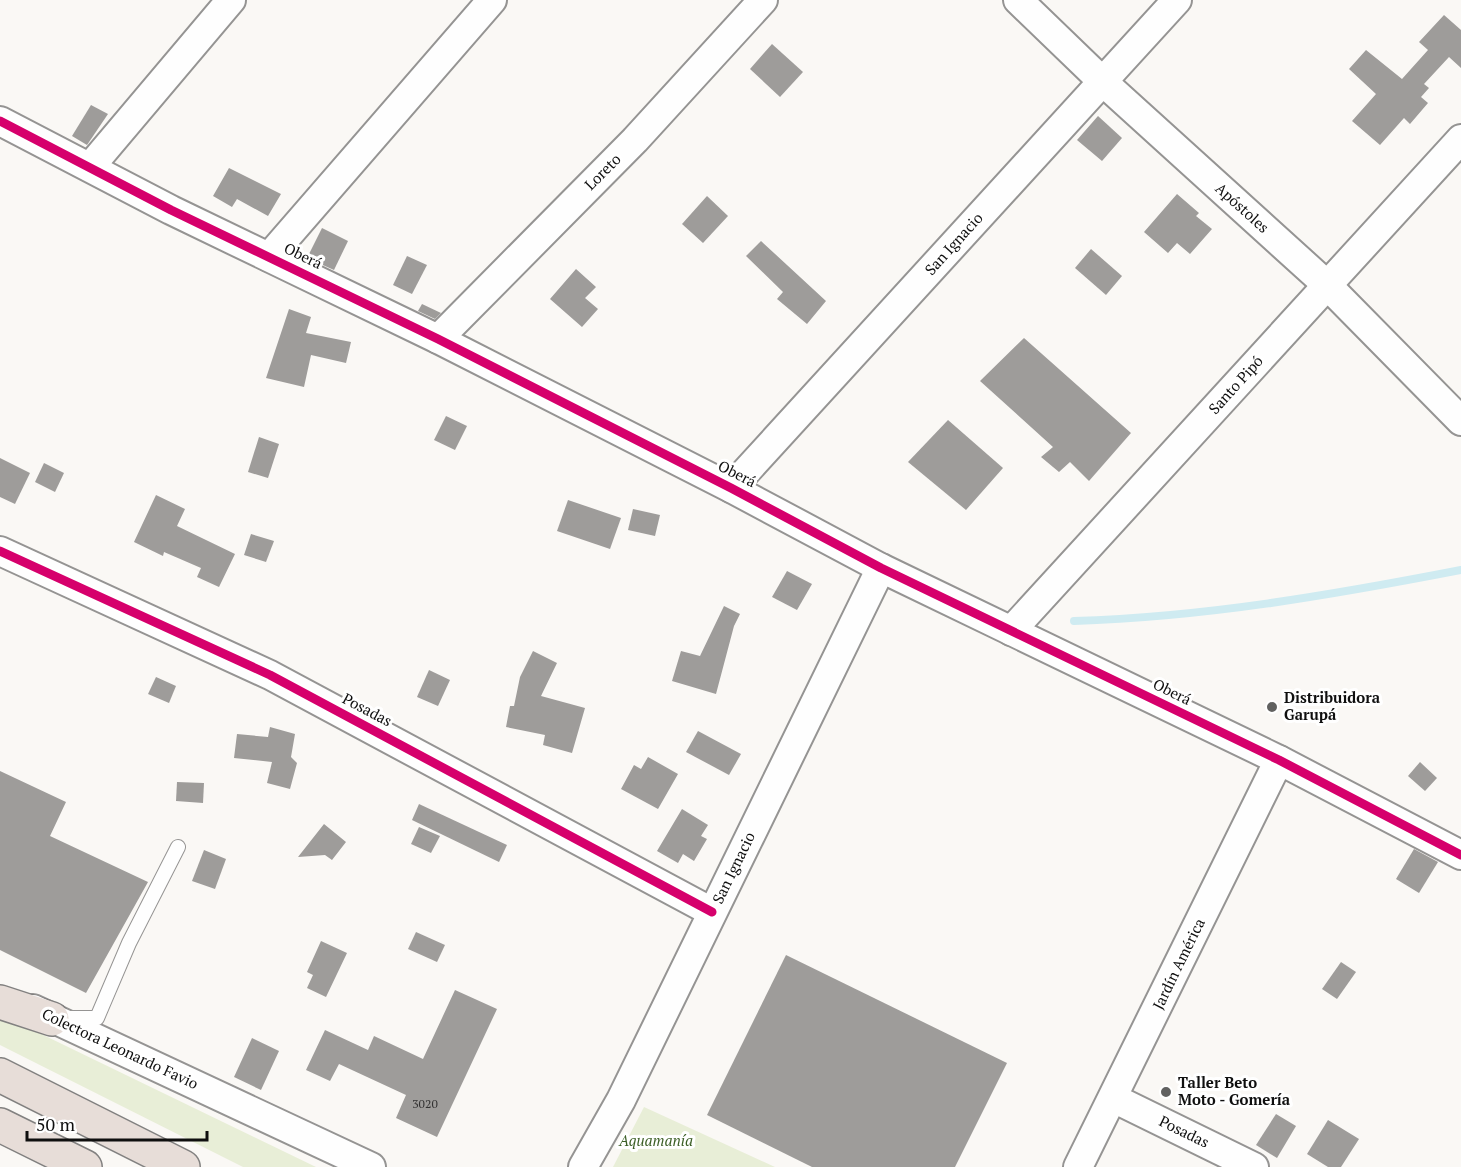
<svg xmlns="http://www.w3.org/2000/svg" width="1461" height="1167" viewBox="0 0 1461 1167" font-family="'PT Serif',serif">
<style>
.green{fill:#e8eed7}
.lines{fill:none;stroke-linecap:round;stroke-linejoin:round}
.stream{stroke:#cfebf1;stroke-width:8}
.building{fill:#9e9c9a}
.lane-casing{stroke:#959493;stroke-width:16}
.street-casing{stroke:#959493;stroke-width:32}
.highway-casing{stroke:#828180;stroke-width:36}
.lane{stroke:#fefefe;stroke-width:14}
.street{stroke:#fefefe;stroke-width:28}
.highway{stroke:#e7ddd8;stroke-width:33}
.cycleway-casing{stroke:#fff;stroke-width:13}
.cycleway{stroke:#d6006c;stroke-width:9}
.poi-dot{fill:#616160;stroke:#fff;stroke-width:2}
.labels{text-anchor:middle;stroke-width:6;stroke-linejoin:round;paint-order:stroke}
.number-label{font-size:12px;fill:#333232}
.street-label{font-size:15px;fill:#0f0f0f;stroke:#fff}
.poi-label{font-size:15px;font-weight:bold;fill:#0f0f0f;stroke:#fff;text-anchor:start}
.park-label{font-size:15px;font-style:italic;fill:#3c5f26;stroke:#fff}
</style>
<rect width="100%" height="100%" fill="#faf8f5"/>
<g class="green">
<path d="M0,1014L316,1167H243L0,1045Z"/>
<path d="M644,1107L775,1167H613Z"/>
</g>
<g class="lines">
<path class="stream" d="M1074,621C1205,617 1332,595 1461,570"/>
</g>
<g class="building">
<path d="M1444,15L1461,30V68L1449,57L1424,84L1429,88L1421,97L1428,103L1410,124L1404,118L1380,145L1352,121L1376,94L1349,69L1366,50L1402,79L1428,50L1419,42Z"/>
<path d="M772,44L803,72L780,97L750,69Z"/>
<path d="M91,105L108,114L87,145L72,136Z"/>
<path d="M1098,116L1122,138L1102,161L1077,140Z"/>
<path d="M229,168L281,194L268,216L237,199L232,207L213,196Z"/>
<path d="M1177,194L1199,213L1196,216L1212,229L1190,254L1177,243L1168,253L1144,232Z"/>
<path d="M707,196L728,216L703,243L682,224Z"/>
<path d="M322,228L348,241L334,270L307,258Z"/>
<path d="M761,241L826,301L807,324L777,299L783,292L746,256Z"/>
<path d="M1091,249L1122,276L1106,295L1075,268Z"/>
<path d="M407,256L427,265L412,294L393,285Z"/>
<path d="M576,269L596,287L585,298L598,309L582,327L550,299Z"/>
<path d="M422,304L441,313L435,319L418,311Z"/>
<path d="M289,309L311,317L306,333L351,342L346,363L311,355L304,387L266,378Z"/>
<path d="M1024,338L1131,433L1089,481L1070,462L1059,472L1041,457L1053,447L980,381Z"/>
<path d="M446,416L467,426L455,450L434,440Z"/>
<path d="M948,420L1003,468L966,510L908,462Z"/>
<path d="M259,437L279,444L268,478L248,472Z"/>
<path d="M0,458L30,473L15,504L0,497Z"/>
<path d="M44,463L64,473L55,492L35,482Z"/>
<path d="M156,495L185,509L177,526L235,554L219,587L197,577L201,568L164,552L163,556L134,542Z"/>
<path d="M568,500L621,518L610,549L557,531Z"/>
<path d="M633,509L660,515L655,536L628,530Z"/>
<path d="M251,534L274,541L266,562L244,555Z"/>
<path d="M787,571L812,584L797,610L772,597Z"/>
<path d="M724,606L740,614L734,626L716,694L672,681L681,651L700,656Z"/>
<path d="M533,651L557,663L541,696L585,708L572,753L543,745L545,735L506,727L510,706H514L520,677Z"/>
<path d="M429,670L450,680L438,706L417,697Z"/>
<path d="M156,677L176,686L169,703L148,694Z"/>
<path d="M270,727L295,734L291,757L297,763L290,789L267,783L272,762L234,758L237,734L268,737Z"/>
<path d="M698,731L741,754L729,775L686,752Z"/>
<path d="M648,757L678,774L658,809L621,789L634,765L641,769Z"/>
<path d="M1420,762L1437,778L1425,791L1408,776Z"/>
<path d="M0,771L66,802L50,836L148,882L86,993L0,950Z"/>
<path d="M177,782L204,783L203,803L176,801Z"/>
<path d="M419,804L507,845L499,862L412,820Z"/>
<path d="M682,809L708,825L701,836L707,839L694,861L683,854L678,863L657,851Z"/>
<path d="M324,824L346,842L332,860L325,855L298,857Z"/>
<path d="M419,827L440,836L431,853L411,844Z"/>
<path d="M1414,849L1438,862L1419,893L1396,879Z"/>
<path d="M204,850L226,859L215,889L192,881Z"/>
<path d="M416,932L445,945L437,962L408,949Z"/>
<path d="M321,941L347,953L326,997L307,988L313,975L307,972Z"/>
<path d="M786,955L1007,1063L955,1167H812L707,1115Z"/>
<path d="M1341,962L1356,972L1337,999L1322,989Z"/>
<path d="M455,990L497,1009L437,1137L396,1118L406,1095L339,1064L330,1081L306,1070L325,1030L368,1050L374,1036L423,1059Z"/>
<path d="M252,1038L279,1051L261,1090L234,1077Z"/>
<path d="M1276,1114L1296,1126L1277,1158L1256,1145Z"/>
<path d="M1328,1120L1359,1139L1341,1167H1328L1307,1154Z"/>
</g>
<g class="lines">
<defs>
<path id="lane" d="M69,1018H97L129,943L178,847"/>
<g id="street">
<path d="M1018,0L1102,81L1327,285L1461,421"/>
<path d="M0,121L171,210L438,339L731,488L881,568L1279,760L1461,855"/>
<path d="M90,167L231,0"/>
<path d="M269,257L492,0"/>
<path d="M438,339L635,140L763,0"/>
<path d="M731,488L1177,0"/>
<path d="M0,551L270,675L712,912"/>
<path d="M1011,631L1461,139"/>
<path d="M33,1009L371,1167"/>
<path d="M1113,1098L1254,1167"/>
<path d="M583,1167L621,1100L881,568"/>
<path d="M1078,1167L1279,760"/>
</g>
<g id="highway">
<path d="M0,1002L52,1019"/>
<path d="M0,1075L183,1167"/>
<path d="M0,1125L85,1167"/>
</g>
</defs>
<use href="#lane" class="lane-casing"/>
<use href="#street" class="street-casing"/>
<use href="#highway" class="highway-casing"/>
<use href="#lane" class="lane"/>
<use href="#street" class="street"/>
<use href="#highway" class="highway"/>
<defs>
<g id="cycleway">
<path d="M0,121L171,210L438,339L731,488L881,568L1279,760L1461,855"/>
<path d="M0,551L270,675L712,912"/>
</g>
</defs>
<use href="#cycleway" class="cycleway-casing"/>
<use href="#cycleway" class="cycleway"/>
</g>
<g class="poi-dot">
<circle cx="1272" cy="707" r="6"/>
<circle cx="1166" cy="1092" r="6"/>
</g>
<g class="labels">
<g class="number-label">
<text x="425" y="1108">3020</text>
</g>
<g class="street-label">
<text transform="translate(603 172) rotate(-45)" y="5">Loreto</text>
<text transform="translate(1242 208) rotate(42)" y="5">Apóstoles</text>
<text transform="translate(954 244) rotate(-48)" y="5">San Ignacio</text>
<text transform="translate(303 256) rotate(26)" y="5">Oberá</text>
<text transform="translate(1236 385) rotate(-48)" y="5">Santo Pipó</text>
<text transform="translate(737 474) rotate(27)" y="5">Oberá</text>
<text transform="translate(1172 692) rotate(26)" y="5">Oberá</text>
<text transform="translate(367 710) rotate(28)" y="5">Posadas</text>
<text transform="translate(734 868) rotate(-64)" y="5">San Ignacio</text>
<text transform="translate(1179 964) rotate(-64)" y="5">Jardín América</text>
<text transform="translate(120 1049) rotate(25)" y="5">Colectora Leonardo Favio</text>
<text transform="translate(1184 1132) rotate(26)" y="5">Posadas</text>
</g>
<g class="poi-label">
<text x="1284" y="703">Distribuidora<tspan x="1284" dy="17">Garupá</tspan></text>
<text x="1178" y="1088">Taller Beto<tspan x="1178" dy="17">Moto - Gomería</tspan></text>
</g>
<g class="park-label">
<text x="656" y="1146">Aquamanía</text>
</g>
</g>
<path d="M27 1131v9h180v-9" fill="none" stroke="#0f0f0f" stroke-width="3"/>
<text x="36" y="1131" font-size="18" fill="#0f0f0f" stroke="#ffffff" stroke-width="4.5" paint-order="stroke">50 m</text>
</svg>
